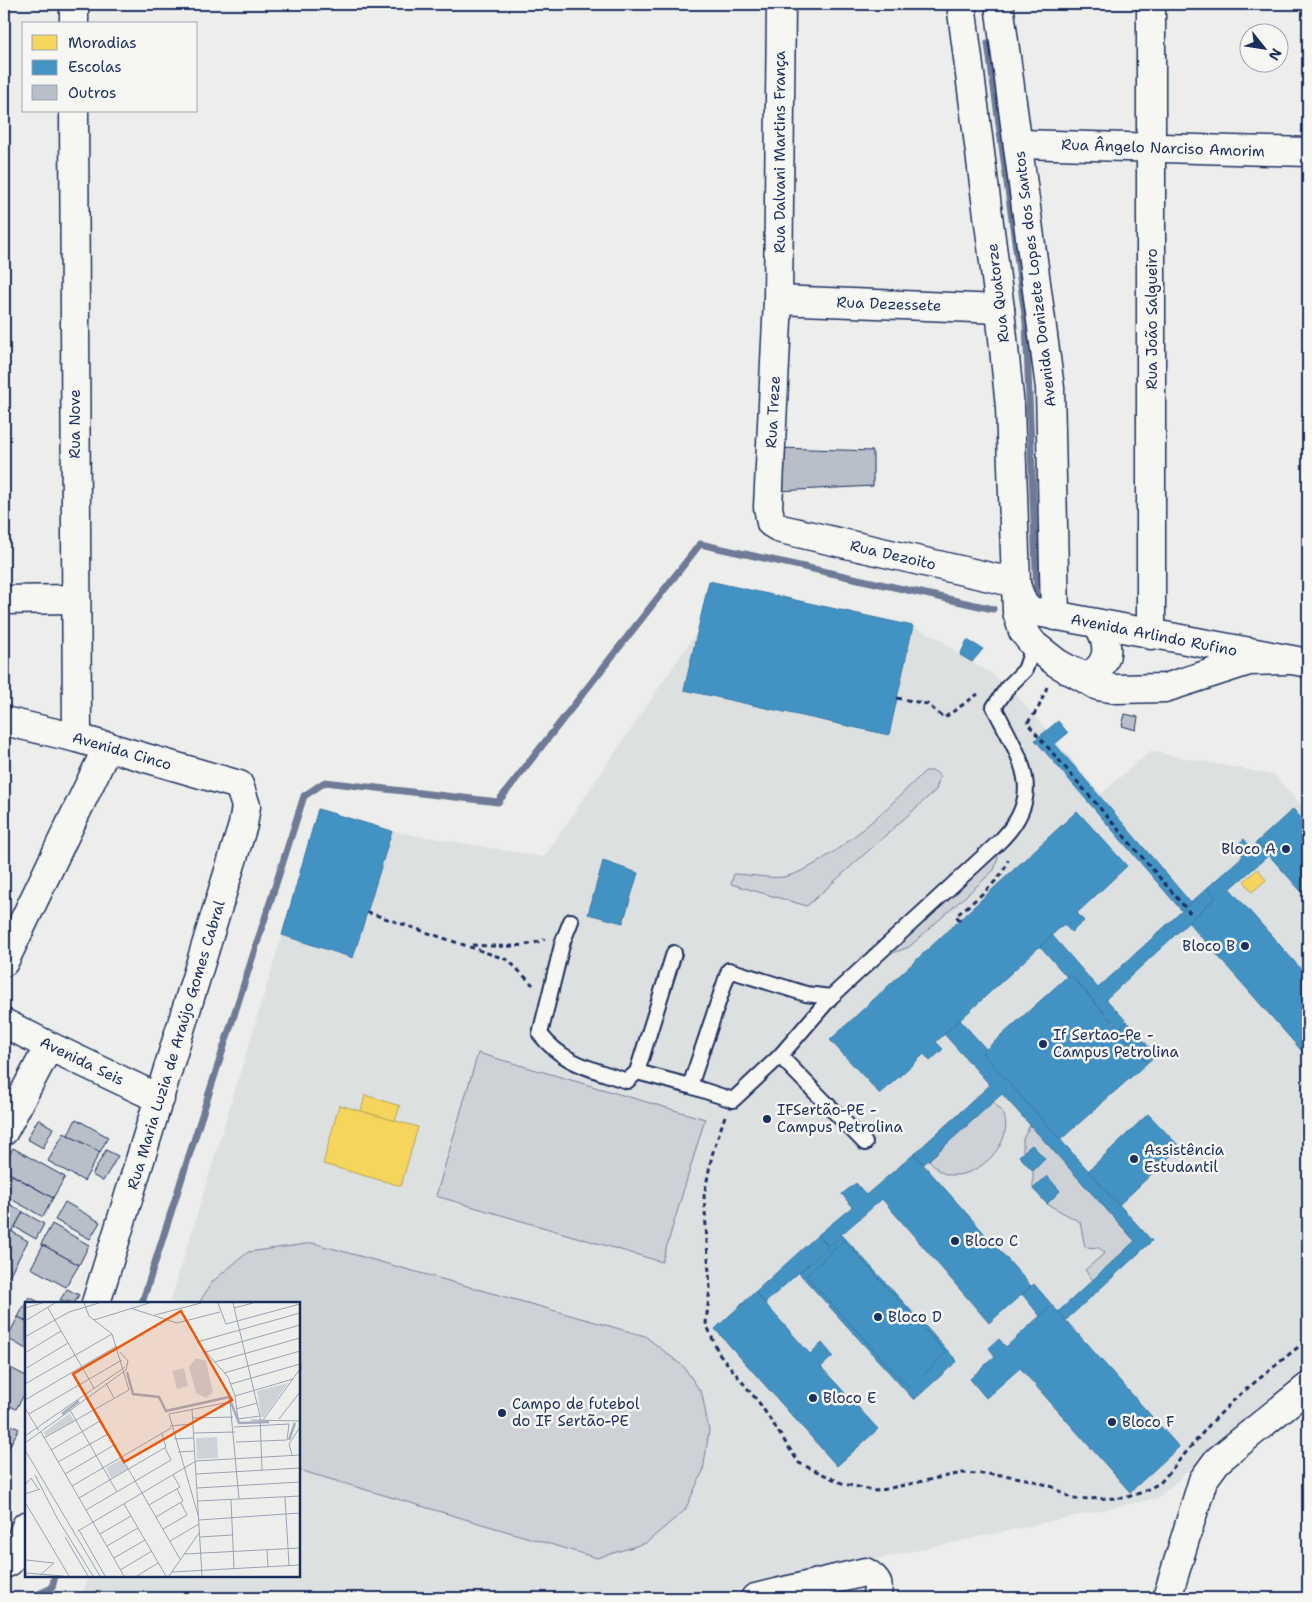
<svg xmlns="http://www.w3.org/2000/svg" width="1312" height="1602" viewBox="0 0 1312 1602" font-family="'Shantell Sans',sans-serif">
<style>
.built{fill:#dde0e1}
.green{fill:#ced2d7;stroke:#74809a}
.homes{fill:#f6d55c;stroke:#b4a35d}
.schools{fill:#4393c3;stroke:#3775a5}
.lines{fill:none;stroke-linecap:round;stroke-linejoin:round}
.stream{stroke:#6e7a96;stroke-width:7}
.building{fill:#b9bfc8;stroke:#1b2f5e}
.service-casing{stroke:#1b2f5e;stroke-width:18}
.minor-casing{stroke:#1b2f5e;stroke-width:31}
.tertiary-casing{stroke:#1b2f5e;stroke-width:31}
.path{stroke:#1b2f5e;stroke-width:3;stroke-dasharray:5 4;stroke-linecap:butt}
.service{stroke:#f6f6f2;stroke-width:14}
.minor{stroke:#f6f6f2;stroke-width:28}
.tertiary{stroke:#f6f6f2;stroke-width:28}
.poi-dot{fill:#1b2f5e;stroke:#f6f6f2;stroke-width:2}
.labels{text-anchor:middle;stroke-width:5;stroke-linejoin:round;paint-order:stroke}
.street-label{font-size:15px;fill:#1b2f5e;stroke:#f6f6f2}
.poi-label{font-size:15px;fill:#1b2f5e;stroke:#f6f6f2;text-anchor:start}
.inset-river{fill:none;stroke:#a5acbc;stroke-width:2.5}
.inset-road{fill:none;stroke:#99a2b3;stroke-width:1}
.view{fill:#e8590c;fill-opacity:0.15;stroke:#e8590c;stroke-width:2.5}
.inset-edge{fill:none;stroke:#1b2f5e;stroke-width:2.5}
</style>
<rect width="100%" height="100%" fill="#edeeec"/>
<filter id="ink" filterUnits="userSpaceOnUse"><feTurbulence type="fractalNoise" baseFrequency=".02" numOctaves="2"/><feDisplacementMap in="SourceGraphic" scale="10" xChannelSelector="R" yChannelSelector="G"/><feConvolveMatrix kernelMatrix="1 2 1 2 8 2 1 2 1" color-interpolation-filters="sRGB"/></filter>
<g filter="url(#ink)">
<path class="built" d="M709,581L913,626L943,641L960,655L989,672L1016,694L1101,794L1150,751L1274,775L1308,813V1365L1158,1498L699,1598H81L88,1576H299V1303H170L282,935L318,809L392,831L544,857L698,630Z"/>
<g class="green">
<path d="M925,771H934L940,776L936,790L807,906L731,884L734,874C748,874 776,880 788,876C831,864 893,803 925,771Z"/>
<path d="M996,849L998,858L994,870L979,884L909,947L893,953L883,952Z"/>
<path d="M478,1053L705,1119L662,1262L436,1196Z"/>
<path d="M993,1102C996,1105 1001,1109 1003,1113C1017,1143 973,1185 943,1173C937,1170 934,1165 929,1160Z"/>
<path d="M1030,1125L1135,1241L1093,1280L1085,1270L1105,1253L1099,1248L1085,1247L1080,1222L1047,1204L1060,1191L1047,1176L1033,1189V1171L1045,1159L1032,1145L1023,1152V1139Z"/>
<path d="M313,1243L645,1336L684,1367L702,1394L709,1431L703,1471L685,1510L646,1543L597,1558L299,1470V1303H199L212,1282L248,1252Z"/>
</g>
<g class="homes">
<path d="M1258,869L1266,880L1252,892L1244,881Z"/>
<path d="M365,1095L400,1106L395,1121L361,1111Z"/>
<path d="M339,1105L418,1127L401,1186L323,1164Z"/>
</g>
<g class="schools">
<path d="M709,581L913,626L889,735L684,690Z"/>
<path d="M967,640L983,649L972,662L960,655Z"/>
<path d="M1058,721L1068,733L1055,744L1191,903L1182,911L1035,740Z"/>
<path d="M318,809L392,831L353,958L282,935Z"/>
<path d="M1293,809L1308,826V899L1257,842Z"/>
<path d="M1077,811L1127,866L1077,913L1084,921L1071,932L1064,924L936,1042L943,1049L930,1061L924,1054L880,1094L830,1040Z"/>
<path d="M1244,839L1251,848L1257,842L1269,855L1230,889L1308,977V1058L1188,922L1216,897L1207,888L1243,856L1235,847Z"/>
<path d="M603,861L638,873L623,923L588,914Z"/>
<path d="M1207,888L1216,897L1106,999L1127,1022L1119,1029L1070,974L1067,977L1040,946L1052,935L1098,988Z"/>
<path d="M1070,974L1147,1063L1059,1141L982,1053Z"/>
<path d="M960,1020L986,1049L982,1053L1152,1241L1066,1320L1058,1312L1135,1241L1002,1094L924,1164L914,1154L990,1085L944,1034Z"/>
<path d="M1127,1022L1156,1055L1147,1063L1119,1029Z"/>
<path d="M1148,1114L1180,1147L1119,1205L1088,1171Z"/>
<path d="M1032,1145L1045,1159L1033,1171L1019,1156Z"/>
<path d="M914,1154L1031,1286L989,1323L882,1199L828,1246L818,1235L852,1207L842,1194L856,1183L866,1195Z"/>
<path d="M1047,1176L1060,1191L1047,1204L1033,1189Z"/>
<path d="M818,1235L828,1246L765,1303L755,1292Z"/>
<path d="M842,1235L957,1361L914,1400L799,1273Z"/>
<path d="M844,1240L946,1353L909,1388L806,1276Z"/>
<path d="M1034,1284L1052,1305L1040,1316L1022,1294Z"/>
<path d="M755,1292L810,1354L822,1343L833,1356L821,1367L878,1429L837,1466L715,1329Z"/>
<path d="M1052,1305L1179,1447L1130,1492L1020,1368L986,1398L970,1379L995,1356L989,1348L999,1339L1006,1347Z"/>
</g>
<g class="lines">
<g class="stream">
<path d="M988,43L1026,322L1037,595"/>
<path d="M142,1303L304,796L325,782L498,802L700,544L993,609"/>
<path d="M30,1598L52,1588L55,1576"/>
</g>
</g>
<g class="building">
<path d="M779,448L873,451V486L779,491Z"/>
<path d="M1125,714L1138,717L1136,730L1122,726Z"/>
<path d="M4,1069L10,1073L4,1084Z"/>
<path d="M38,1119L53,1128L43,1148L27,1139Z"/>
<path d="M76,1119L108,1137L100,1152L68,1135Z"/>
<path d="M64,1133L100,1152L84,1181L48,1161Z"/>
<path d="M13,1148L65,1177L53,1198L4,1170V1165Z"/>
<path d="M106,1150L118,1156L103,1181L92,1175Z"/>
<path d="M12,1175L53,1198L43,1217L4,1195V1190Z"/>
<path d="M4,1201L23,1212L12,1232L4,1227Z"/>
<path d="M65,1202L100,1222L90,1239L55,1220Z"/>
<path d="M23,1212L44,1224L36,1239L15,1227Z"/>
<path d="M52,1224L89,1245L79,1265L41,1244Z"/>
<path d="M4,1227L28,1241L4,1285Z"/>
<path d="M43,1245L79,1265L66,1287L31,1268Z"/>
<path d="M67,1289L79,1295L74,1303L60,1300Z"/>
<path d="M29,1297L41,1303H26V1321L18,1317Z"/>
<path d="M18,1317L26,1321V1349L7,1338Z"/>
<path d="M7,1366L26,1376V1391L16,1409L4,1403V1373Z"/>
<path d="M4,1421L19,1429L8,1449L4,1447Z"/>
</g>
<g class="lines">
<defs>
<g id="service">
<path d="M571,921L563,941L540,1034C563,1064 593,1069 627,1081L637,1072"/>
<path d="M674,953L637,1072L690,1086"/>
<path d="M831,997L806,994L729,970L690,1086L733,1100L780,1056L831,997L997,844C1049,795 1020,759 994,707L1008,687L1025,670L1034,645"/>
<path d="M780,1056L865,1143"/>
</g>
<g id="minor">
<path d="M74,4V24"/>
<path d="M781,4L778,300L768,507L771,523L781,529L1016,583"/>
<path d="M999,4L1050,388L1055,616"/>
<path d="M1151,4V635"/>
<path d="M74,111L77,738"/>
<path d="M1019,144L1308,152"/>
<path d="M778,300L1000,309"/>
<path d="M4,600L76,599"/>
<path d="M4,721L77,738L239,785L246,806L243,825L96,1303"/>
<path d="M4,962L108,746"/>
<path d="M4,1023L49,1046L160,1099"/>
<path d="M4,1131L49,1046"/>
<path d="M4,1564L9,1562L16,1553L26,1526"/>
<path d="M755,1598L865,1572C878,1579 880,1585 876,1598"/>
<path d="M1167,1598L1203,1480L1217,1461L1308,1387"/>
</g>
<g id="tertiary">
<path d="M961,4L1000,309L1010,407L1017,612L1023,631L1034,645L1057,663L1098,686L1116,689L1165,688L1249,661L1287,660"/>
<path d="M1016,585L1024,606L1032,611L1308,663"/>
<path d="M1068,670C1073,671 1078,674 1083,675C1089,676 1093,673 1098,669C1111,656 1107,639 1098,625"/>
</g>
</defs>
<use href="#service" class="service-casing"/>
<use href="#minor" class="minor-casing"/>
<use href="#tertiary" class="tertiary-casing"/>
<g class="path">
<path d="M1047,687L1038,709L1027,723L1190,913"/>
<path d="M897,698L927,704L944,718L978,694"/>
<path d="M367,912L508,960L533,985"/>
<path d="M960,920L956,916C971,903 1004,879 1008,860"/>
<path d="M472,945C495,946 524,949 545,939"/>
<path d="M725,1116L712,1155L704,1196L710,1288L706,1323L718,1352L760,1404L799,1463L844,1484L876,1491L962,1473L1004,1475L1031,1480L1053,1487L1073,1499L1124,1498L1140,1493L1160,1483L1211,1423L1238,1396L1308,1339"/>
</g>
<use href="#service" class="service"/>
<use href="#minor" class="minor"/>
<use href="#tertiary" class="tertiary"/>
</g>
</g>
<g class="poi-dot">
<circle cx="1286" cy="849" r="5"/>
<circle cx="1245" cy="946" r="5"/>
<circle cx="1043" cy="1044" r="5"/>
<circle cx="767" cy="1119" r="5"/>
<circle cx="1134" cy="1159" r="5"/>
<circle cx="955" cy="1241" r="5"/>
<circle cx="878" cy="1317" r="5"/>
<circle cx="813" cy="1398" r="5"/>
<circle cx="502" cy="1413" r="5"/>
<circle cx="1112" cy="1422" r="5"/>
</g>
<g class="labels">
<g class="street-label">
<text transform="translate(1163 148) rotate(2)" y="5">Rua Ângelo Narciso Amorim</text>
<text transform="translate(780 152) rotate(-90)" y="5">Rua Dalvani Martins França</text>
<text transform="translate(1035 279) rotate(-97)" y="5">Avenida Donizete Lopes dos Santos</text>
<text transform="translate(998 293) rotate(-97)" y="5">Rua Quatorze</text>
<text transform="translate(889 304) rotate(2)" y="5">Rua Dezessete</text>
<text transform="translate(1152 319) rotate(-90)" y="5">Rua João Salgueiro</text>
<text transform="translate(773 412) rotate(-87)" y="5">Rua Treze</text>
<text transform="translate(75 424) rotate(-90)" y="5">Rua Nove</text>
<text transform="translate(893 555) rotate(13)" y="5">Rua Dezoito</text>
<text transform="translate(1154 635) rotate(11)" y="5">Avenida Arlindo Rufino</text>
<text transform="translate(122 751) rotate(16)" y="5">Avenida Cinco</text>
<text transform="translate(176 1045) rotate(-73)" y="5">Rua Maria Luzia de Araújo Gomes Cabral</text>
<text transform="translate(82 1061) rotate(26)" y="5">Avenida Seis</text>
</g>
<g class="poi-label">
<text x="1276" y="854" text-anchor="end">Bloco A</text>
<text x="1235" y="951" text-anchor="end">Bloco B</text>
<text x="1053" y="1040">If Sertao-Pe -<tspan x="1053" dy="17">Campus Petrolina</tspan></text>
<text x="777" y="1115">IFSertão-PE -<tspan x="777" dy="17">Campus Petrolina</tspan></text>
<text x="1144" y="1155">Assistência<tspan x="1144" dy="17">Estudantil</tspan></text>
<text x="965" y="1246">Bloco C</text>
<text x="888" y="1322">Bloco D</text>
<text x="823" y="1403">Bloco E</text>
<text x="512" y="1409">Campo de futebol<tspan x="512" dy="17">do IF Sertão-PE</tspan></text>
<text x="1122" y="1427">Bloco F</text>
</g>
</g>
<g transform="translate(25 1302)">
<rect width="275" height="275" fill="#edeeec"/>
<path d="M171,56L181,59L188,90L181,96L171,91L164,65ZM159,66L163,84L152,87L147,69ZM263,81L239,115H236L232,89ZM45,111L49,119L21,134L19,130ZM192,135L193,156L172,157L171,136ZM97,157L103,167L86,176L81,166Z" fill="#ced2d7"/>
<path class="inset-river" d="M102,70L108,92L134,95L141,109L204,95L214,121L244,120M37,112L54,99M264,138L270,121"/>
<path class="inset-road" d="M193,1L201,22L275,2M208,1L235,114L237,168M0,6L17,1M23,6L69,86M105,6L152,21L195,10M209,6L228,1M130,13L176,1M69,18L124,1M0,19L30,1M0,35L44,10L74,1M181,50L275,23M0,51L36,29M190,60L275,36M0,67L43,41M199,71L275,49M81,81L89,96M0,82L87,32M206,82L275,62M210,94L268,77M62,95L155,257M0,98L92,44M0,106L14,129M167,107L177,274M211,107L232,101M45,108L92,190M4,112L97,58M235,114L213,117L210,94L203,75L172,40L275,11M168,116L208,115M254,117L275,90M226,118L275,119M238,118L275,67M145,124L168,122M209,125L264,122L262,138L211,140M16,130L99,274M169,131L210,130M0,134L100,65M19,136L104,88L87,32L64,14L59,1M149,137L169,136M0,141L101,68L103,59L95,50M0,148L75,274M26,148L75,119M153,150L170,149M267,153L264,142L275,125M33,160L83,132M40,172L89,143M171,172L275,166M10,173L32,216L68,274M0,183L6,176L14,188M47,184L146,126M172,186L275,180M0,192L15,187M260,195L264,263M54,196L141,145L137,132M206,198L209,266M173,199L275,194M0,200L44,274M99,202L141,274M124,203L155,185L148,173M61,208L146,158L140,146M173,213L144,112L205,100L214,197M131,215L158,199L152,187M174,218L275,211M138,227L162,213L156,201M54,228L80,274M53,229L171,159L275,153M75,232L106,214M40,235L63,274M175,235L207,233M145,239L174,222M82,244L113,226M242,248L243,265M0,252L1,274M159,252L275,246M89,256L120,238M1,258L29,261M95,268L127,249M147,270L275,263M1,271L38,274M15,273L29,261M112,274L133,261M144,274L174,231"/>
<path class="view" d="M156,9L207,98L99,160L48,72Z"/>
<rect width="275" height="275" class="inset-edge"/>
</g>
<rect width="1312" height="1602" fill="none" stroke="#f6f6f2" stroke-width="20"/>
<rect x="10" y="10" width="1292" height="1582" fill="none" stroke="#1b2f5e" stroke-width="2" filter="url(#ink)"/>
<rect x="22" y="22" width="175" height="90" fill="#f6f6f2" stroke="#9ea6b7"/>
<rect x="32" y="35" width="25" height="15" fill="#f6d55c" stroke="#9ea6b7"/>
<text x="68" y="48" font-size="15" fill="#1b2f5e">Moradias</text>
<rect x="32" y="60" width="25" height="15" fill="#4393c3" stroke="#9ea6b7"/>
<text x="68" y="72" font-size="15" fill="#1b2f5e">Escolas</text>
<rect x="32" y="85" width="25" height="15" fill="#b9bfc8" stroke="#9ea6b7"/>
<text x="68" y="98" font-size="15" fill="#1b2f5e">Outros</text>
<g transform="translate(1264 48) rotate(120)"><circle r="24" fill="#f6f6f2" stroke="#9ea6b7"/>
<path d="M0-4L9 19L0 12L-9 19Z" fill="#1b2f5e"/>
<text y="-8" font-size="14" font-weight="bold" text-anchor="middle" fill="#1b2f5e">N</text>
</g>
</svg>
